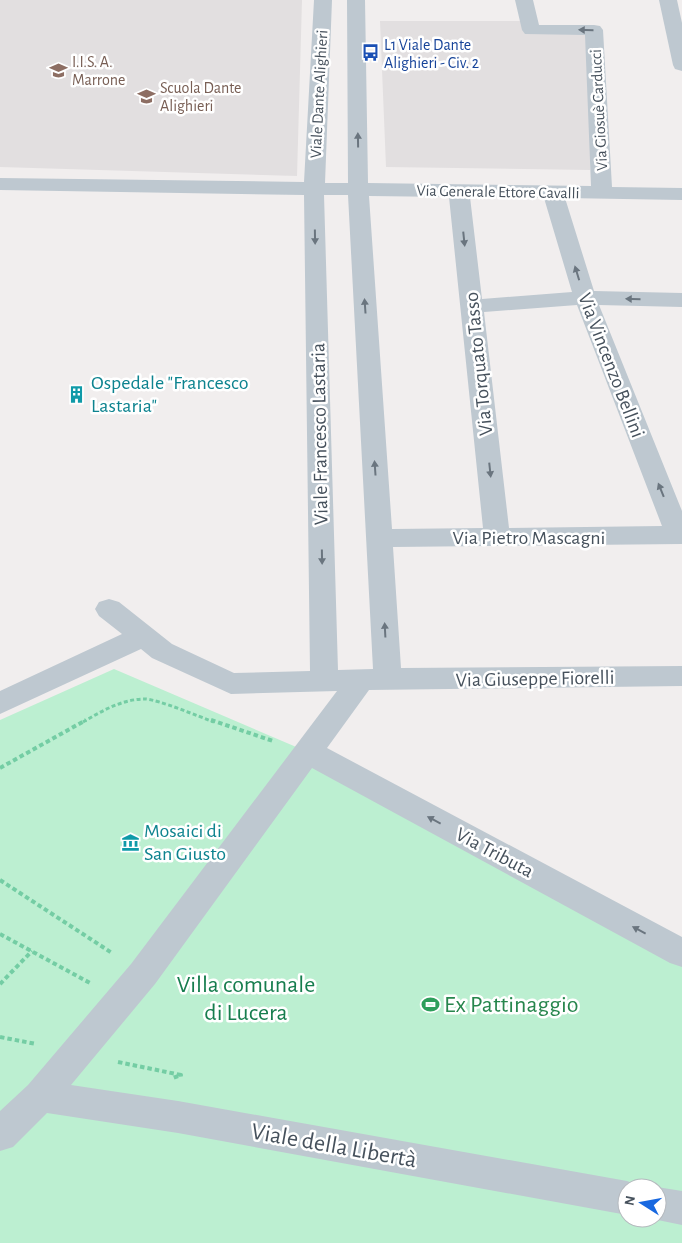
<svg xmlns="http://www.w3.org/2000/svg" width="682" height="1243" viewBox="0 0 682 1243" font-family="'Alegreya Sans',sans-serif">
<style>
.education{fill:#e2dfe0}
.green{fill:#bcefd1;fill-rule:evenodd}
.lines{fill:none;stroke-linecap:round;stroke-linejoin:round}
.path-far1{stroke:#74cda4;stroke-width:3;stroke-dasharray:4 2.5;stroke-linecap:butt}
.path{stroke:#74cda4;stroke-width:4;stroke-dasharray:4.5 3;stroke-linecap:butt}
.minor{fill:#bec8d0;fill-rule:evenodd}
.oneway{fill:#6a757f}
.labels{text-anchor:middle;stroke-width:5;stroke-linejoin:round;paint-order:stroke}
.far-transit-label{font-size:16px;fill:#164399;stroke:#fff;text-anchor:start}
.far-education-label{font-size:16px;fill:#785e54;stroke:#fff;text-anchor:start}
.far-street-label{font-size:16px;fill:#46515c;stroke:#fff}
.street-label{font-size:20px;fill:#46515c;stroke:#fff}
.culture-label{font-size:20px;fill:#0d838f;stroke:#fff;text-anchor:start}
.near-park-label{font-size:24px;fill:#167d4e;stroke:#fff}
.near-leisure-label{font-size:24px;fill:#27864d;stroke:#fff;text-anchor:start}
.near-street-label{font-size:24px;fill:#46515c;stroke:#fff}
</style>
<rect width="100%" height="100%" fill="#f1eeee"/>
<g class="education">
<path d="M0,0H302L297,176L0,167Z"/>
<path d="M380,21H525L529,31L591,32L590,170L386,167Z"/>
</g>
<path class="green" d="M114,669L308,752L682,953V1243H0V720ZM627,1188H657V1218H627Z"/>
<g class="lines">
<path class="path-far1" d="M83,722C102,711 122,699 145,699C157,699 200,717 214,722"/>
<g class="path">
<path d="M211,720L273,741"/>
<path d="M0,768L86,720"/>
<path d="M0,880L112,953"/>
<path d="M0,934L90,983"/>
<path d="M0,984L32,951"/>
<path d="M0,1037L36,1044"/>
<path d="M118,1062L181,1075L173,1078"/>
</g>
<g class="minor">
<path d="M314,0H332L325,183H348L347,0H365L368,183L591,186L585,35L525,34L522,30L515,0H533L539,25H594L600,26L603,30L612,187L682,188V200L565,198L594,291L682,293V307L599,305L682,511V544L393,547L401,668L682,666V686L369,690L327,748L682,937V967L670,963L312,768L155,984L71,1085L178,1101L627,1181L640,1186L641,1188H627V1215L178,1133L47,1113L13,1147L0,1151V1111L28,1085L131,964L337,691L231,694L152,658L141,649L0,714V691L122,634L99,616L95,609L99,602L109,599L119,602L172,644L234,673L310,671L304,195L0,190V178L304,182ZM324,195H348L373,669L338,670ZM369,196L449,197L483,528L392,529ZM470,197L544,198L572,292L482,299ZM577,305L662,526L509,528L484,312Z"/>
<path d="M659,0H677L682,23V71L675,69L673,65Z"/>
<path d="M657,1187L682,1191V1225L648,1218H657V1188H653Z"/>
</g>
</g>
<defs><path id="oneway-solid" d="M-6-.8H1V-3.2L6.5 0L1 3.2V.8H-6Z" transform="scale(1.25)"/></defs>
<g class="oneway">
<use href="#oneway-solid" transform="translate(586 30) rotate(-179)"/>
<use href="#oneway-solid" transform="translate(358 140) rotate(-91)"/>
<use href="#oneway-solid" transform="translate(315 237) rotate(89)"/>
<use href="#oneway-solid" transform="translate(464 239) rotate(84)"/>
<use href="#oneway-solid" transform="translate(577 273) rotate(-107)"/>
<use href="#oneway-solid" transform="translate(633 299) rotate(-179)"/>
<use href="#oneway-solid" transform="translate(365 306) rotate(-94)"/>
<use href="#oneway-solid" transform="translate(375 468) rotate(-94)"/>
<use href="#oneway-solid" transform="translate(490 470) rotate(84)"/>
<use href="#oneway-solid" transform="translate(661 490) rotate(-112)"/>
<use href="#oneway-solid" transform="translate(322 557) rotate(89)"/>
<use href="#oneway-solid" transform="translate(385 630) rotate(-93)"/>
<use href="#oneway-solid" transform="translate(434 820) rotate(-152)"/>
<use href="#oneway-solid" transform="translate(639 930) rotate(-152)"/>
</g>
<defs>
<symbol id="bus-bare" viewBox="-9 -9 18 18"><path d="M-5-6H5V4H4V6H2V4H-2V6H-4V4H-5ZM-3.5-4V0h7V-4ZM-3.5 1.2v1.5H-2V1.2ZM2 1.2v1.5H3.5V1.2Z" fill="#1a4fb4" stroke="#fff" stroke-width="2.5" paint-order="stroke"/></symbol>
<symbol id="school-bare" viewBox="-9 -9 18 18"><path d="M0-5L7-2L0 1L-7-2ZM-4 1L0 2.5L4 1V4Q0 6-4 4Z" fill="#8d6e63" stroke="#fff" stroke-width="2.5" paint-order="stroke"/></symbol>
<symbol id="building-bare" viewBox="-9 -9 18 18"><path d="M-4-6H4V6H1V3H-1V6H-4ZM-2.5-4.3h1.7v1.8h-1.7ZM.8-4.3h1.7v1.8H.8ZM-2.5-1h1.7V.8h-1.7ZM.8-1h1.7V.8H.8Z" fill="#0f9aa8" stroke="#fff" stroke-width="2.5" paint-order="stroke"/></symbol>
<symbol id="museum-bare" viewBox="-9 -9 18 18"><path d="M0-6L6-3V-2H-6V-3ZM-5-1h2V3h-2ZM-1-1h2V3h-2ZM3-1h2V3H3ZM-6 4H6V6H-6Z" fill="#0f9aa8" stroke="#fff" stroke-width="2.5" paint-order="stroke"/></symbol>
<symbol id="stadium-bare" viewBox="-9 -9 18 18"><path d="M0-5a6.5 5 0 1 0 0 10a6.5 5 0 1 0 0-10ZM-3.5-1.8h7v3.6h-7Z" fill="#2e9e5b" stroke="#fff" stroke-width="2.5" paint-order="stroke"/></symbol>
</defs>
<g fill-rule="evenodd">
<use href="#bus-bare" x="358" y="40" width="25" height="25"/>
<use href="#school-bare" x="46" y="58" width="25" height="25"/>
<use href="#school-bare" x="134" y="84" width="25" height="25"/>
<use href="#building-bare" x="64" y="382" width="25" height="25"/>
<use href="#museum-bare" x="118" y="830" width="25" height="25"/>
<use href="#stadium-bare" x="418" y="992" width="25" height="25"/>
</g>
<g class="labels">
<g class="far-transit-label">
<text x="384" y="50">L1 Viale Dante<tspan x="384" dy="18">Alighieri - Civ. 2</tspan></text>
</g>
<g class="far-education-label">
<text x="72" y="67">I.I.S. A.<tspan x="72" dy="18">Marrone</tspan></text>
<text x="160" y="93">Scuola Dante<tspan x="160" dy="18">Alighieri</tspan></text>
</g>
<g class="far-street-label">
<text transform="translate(318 94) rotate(-87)" y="6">Viale Dante Alighieri</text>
<text transform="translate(598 110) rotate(-93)" y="6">Via Giosuè Carducci</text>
<text transform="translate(498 191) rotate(1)" y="6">Via Generale Ettore Cavalli</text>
</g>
<g class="street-label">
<text transform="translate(478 364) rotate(-96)" y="7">Via Torquato Tasso</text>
<text transform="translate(612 365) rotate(69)" y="7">Via Vincenzo Bellini</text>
<text transform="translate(319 434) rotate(-91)" y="7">Viale Francesco Lastaria</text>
<text x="529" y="544">Via Pietro Mascagni</text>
<text transform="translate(535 678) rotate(-1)" y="7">Via Giuseppe Fiorelli</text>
<text transform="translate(495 852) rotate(28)" y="7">Via Tributa</text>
</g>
<g class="culture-label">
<text x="91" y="389">Ospedale "Francesco<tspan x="91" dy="23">Lastaria"</tspan></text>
<text x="144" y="837">Mosaici di<tspan x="144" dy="23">San Giusto</tspan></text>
</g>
<g class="near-park-label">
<text x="246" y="992">Villa comunale<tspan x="246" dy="28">di Lucera</tspan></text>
</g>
<g class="near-leisure-label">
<text x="444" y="1012">Ex Pattinaggio</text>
</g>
<g class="near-street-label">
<text transform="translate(334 1145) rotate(10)" y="8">Viale della Libertà</text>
</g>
</g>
<g transform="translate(642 1203) rotate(281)"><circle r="24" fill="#ffffff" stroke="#b5b9be"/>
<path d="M0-4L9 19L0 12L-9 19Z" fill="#1868e0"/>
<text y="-8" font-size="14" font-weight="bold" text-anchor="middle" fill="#46515c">N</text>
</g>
</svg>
